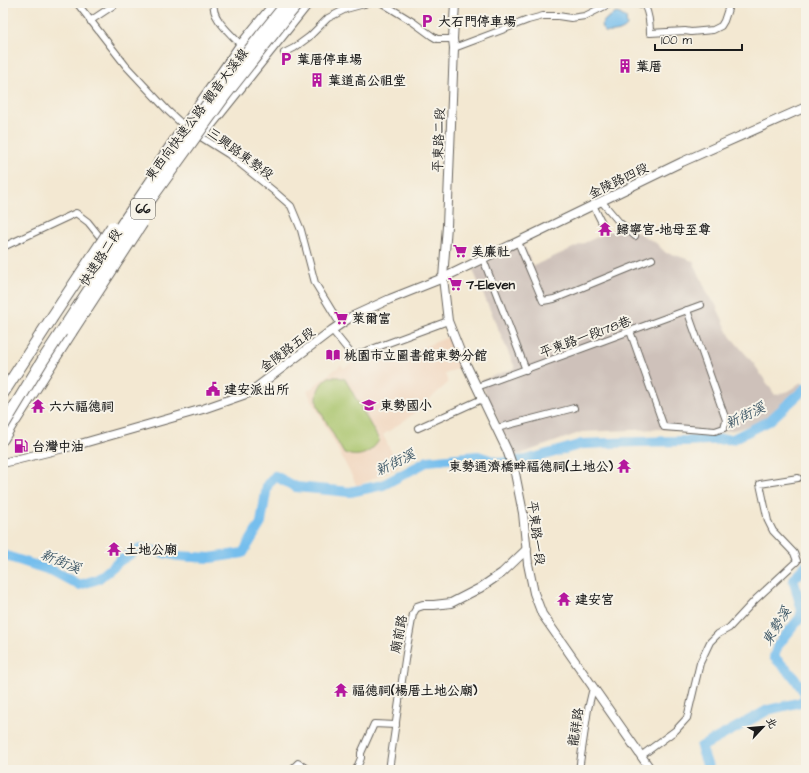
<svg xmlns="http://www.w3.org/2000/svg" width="809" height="773" viewBox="0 0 809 773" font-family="'Architects Daughter','LXGW WenKai TC',sans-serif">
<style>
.built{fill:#f1d5bd}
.industrial{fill:#cec1ba}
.green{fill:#a7c369;stroke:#627042}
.water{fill:#74beed;stroke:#486d84}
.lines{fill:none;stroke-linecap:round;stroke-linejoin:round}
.river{stroke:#74beed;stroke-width:10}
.street-casing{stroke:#67635c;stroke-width:8}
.secondary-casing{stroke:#67635c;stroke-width:10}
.primary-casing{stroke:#67635c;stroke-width:11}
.highway-casing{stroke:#67635c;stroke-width:13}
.street{stroke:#fff;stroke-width:6}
.secondary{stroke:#fff;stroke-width:8}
.primary{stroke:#fff;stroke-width:9}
.highway{stroke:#fff;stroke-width:11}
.highway-bridge-casing{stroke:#67635c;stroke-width:13;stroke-linecap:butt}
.highway-bridge{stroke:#fff;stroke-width:11}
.labels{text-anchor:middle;stroke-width:4;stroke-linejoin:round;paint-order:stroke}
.shield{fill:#f7f3e8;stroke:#5e5c59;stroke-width:1}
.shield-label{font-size:12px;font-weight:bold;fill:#1c1c1c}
.poi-label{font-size:13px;font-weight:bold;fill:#1c1c1c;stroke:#f7f3e8;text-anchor:start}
.street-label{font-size:13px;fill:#1c1c1c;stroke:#f7f3e8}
.water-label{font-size:14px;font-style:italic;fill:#3b5565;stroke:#f7f3e8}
</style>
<rect width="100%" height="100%" fill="#f7f3e8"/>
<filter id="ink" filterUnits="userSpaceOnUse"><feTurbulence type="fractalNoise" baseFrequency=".025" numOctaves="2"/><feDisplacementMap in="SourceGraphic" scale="8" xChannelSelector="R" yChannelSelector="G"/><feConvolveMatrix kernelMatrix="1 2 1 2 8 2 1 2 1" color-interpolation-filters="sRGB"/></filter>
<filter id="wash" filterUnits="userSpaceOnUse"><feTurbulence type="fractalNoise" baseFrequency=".012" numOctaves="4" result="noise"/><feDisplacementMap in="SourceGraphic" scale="16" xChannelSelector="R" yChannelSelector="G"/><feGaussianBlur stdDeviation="0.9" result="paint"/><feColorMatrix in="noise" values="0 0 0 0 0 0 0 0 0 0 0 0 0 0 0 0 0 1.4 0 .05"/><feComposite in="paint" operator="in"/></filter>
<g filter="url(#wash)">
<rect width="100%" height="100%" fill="#f3e8d2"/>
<path class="built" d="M451,336L463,366L445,374L448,383L408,418L383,435L399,467L357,486L307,391L341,365L344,368L379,349L396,358Z"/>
<path class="industrial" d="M624,225L656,243L666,253L675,255L693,261L701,278L709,297L715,303L730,336L754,364L775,395L787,392L801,382L805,386L772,417L758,423L734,430L717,433L660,429L582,432L515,456L480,381L515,368L473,270L522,242L533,266Z"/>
<path class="green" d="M329,377H338L345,379L379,440C372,453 357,460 343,452L318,407C315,395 318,384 329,377Z"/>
<path class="water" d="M616,13L620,14L626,18L627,26C622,32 612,33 605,32L602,28L601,25L606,19Z"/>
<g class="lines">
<g class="river">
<path d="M3,555L53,571L79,585L98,579L121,560L140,548L178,556L210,558L243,553L261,523L267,486L275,476L296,487L350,492L383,485L428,461L478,456L499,463L526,460L555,452L582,444L638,442L685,441L733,439L769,421L806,388"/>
<path d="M806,565L793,579L802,610L800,618L778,645L774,657L794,677L806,695"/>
<path d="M709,770L701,747L768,710L801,702L806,697"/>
</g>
</g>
</g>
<g filter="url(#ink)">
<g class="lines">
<defs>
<g id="street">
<path d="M77,3L126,66L168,111L181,123L187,127"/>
<path d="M214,3C211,17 228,31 237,41"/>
<path d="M382,3L413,22L432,36L437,39H453"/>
<path d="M634,3L645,6C649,15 650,23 650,33L685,31L691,32L713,30L721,26L724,21L730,3"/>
<path d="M90,21L117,3"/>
<path d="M454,48L528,20L543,16H558L571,18L585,16L607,5L613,3"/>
<path d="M284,53L294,48L309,37L328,18L346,9L368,3"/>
<path d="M196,134L228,154L275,192L291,206L301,230L315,283L340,324"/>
<path d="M602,202L619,222L635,236"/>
<path d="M593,205L603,225"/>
<path d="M518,242L543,301L554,299L652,259"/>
<path d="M3,247L76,213L88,222L100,237"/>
<path d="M483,259L526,370"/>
<path d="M332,330L353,356L448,321"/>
<path d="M630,331L664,427L715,431L724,428L726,420L687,310"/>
<path d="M477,387L630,331L701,305"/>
<path d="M418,428L482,399"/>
<path d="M497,428L574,408"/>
<path d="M641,756L676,730L687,718L700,663L710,642L718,634L729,628L756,599L797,561L794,553L773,531L768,521L760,484L798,478"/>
<path d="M291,770L298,763L309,770"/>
<path d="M356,770L361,758V753L374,724L396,725"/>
<path d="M389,770L406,653L413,614L417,607"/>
<path d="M579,770L588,709L593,688"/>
</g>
<g id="secondary">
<path d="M455,3L453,39L454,48L447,226L443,278L448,321L462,356L507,450L515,473L523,513L528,564L534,593L542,614L651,770"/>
<path d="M3,463L80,444L203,409L249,393L332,330L351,317L390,299L443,278L682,162L806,107"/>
<path d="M417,607L423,605H434L451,603L480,588L502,573L527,549"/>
</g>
<g id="primary">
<path d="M205,132L308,3"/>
<path d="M157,165L240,46L275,3"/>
<path d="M3,440L15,420L18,414"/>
</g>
<g id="highway">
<path d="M3,393L51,319"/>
<path d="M15,420L71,332"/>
</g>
</defs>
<use href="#street" class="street-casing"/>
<use href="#secondary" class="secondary-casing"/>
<use href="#primary" class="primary-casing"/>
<use href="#highway" class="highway-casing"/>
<use href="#street" class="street"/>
<use href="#secondary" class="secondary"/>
<use href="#primary" class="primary"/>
<use href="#highway" class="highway"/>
<defs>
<g id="highway-bridge">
<path d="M89,276C129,212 173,149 219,89C241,60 264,32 287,3"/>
<path d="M51,319L112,227"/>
<path d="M71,332L142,223"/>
<path d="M3,426L43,360L129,229L226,94L287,16L298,3"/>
</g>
</defs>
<use href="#highway-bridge" class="highway-bridge-casing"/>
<use href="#highway-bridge" class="highway-bridge"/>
</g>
</g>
<defs>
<symbol id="parking-bare" viewBox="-9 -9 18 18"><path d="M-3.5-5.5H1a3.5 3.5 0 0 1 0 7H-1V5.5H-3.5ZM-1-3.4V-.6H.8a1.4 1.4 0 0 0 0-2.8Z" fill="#b5179e" stroke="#f7f3e8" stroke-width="2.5" paint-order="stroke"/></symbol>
<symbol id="building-bare" viewBox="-9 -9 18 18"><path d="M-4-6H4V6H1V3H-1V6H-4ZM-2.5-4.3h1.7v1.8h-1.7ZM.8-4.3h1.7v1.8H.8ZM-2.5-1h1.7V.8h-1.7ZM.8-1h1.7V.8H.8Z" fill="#b5179e" stroke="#f7f3e8" stroke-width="2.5" paint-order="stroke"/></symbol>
<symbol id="temple-bare" viewBox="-9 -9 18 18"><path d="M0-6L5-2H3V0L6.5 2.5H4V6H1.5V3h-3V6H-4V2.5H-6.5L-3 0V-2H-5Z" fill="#b5179e" stroke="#f7f3e8" stroke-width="2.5" paint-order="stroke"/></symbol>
<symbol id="supermarket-bare" viewBox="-9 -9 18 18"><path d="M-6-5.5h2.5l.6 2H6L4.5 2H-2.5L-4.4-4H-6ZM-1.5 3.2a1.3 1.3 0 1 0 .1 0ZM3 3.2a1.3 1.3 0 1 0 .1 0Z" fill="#b5179e" stroke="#f7f3e8" stroke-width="2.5" paint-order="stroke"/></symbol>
<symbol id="library-bare" viewBox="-9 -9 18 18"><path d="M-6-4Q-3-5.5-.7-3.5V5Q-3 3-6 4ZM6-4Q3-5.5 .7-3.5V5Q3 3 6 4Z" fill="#b5179e" stroke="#f7f3e8" stroke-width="2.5" paint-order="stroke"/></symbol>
<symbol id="civic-bare" viewBox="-9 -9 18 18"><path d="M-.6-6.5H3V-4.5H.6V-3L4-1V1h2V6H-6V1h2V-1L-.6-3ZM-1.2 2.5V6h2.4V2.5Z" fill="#b5179e" stroke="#f7f3e8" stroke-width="2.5" paint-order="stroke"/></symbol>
<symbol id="school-bare" viewBox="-9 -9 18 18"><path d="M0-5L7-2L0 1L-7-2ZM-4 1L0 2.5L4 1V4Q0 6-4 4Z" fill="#b5179e" stroke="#f7f3e8" stroke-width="2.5" paint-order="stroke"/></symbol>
<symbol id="fuel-bare" viewBox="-9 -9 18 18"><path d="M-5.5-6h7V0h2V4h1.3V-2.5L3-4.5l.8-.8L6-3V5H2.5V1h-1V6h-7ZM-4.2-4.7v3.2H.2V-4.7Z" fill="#b5179e" stroke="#f7f3e8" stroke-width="2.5" paint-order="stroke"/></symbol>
</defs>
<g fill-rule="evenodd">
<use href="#parking-bare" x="417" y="11" width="20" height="20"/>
<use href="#parking-bare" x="276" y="49" width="20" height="20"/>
<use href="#building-bare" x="615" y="56" width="20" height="20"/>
<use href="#building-bare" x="307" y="70" width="20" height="20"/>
<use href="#temple-bare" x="595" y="219" width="20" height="20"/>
<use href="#supermarket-bare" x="450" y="241" width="20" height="20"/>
<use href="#supermarket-bare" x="445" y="274" width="20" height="20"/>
<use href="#supermarket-bare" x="331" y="308" width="20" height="20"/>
<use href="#library-bare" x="323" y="345" width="20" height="20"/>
<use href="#civic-bare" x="203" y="379" width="20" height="20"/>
<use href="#school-bare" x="359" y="395" width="20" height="20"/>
<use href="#temple-bare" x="28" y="396" width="20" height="20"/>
<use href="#fuel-bare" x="11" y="436" width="20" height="20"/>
<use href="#temple-bare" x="614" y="456" width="20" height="20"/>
<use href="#temple-bare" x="104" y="539" width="20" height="20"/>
<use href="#temple-bare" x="554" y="589" width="20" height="20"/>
<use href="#temple-bare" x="331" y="680" width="20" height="20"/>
</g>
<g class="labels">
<rect class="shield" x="131" y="199" width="24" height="20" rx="3"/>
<g class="shield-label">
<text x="143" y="213">66</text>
</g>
<g class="poi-label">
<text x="438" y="26">大石門停車場</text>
<text x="297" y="64">葉厝停車場</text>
<text x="636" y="71">葉厝</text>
<text x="328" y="85">葉道高公祖堂</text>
<text x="616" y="234">歸寧宮-地母至尊</text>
<text x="471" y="256">美廉社</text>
<text x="466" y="289">7-Eleven</text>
<text x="352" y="323">萊爾富</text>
<text x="344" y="360">桃園市立圖書館東勢分館</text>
<text x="224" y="394">建安派出所</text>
<text x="380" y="410">東勢國小</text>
<text x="49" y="411">六六福德祠</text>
<text x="32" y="451">台灣中油</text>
<text x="613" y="471" text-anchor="end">東勢通濟橋畔福德祠(土地公)</text>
<text x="125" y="554">土地公廟</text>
<text x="575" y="604">建安宮</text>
<text x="352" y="695">福德祠(楊厝土地公廟)</text>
</g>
<g class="street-label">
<text transform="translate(196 114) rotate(-53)" y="5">東西向快速公路 觀音大溪線</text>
<text transform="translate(438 140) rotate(-88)" y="5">平東路二段</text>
<text transform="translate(241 153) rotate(36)" y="5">三興路東勢段</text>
<text transform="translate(618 180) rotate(-26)" y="5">金陵路四段</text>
<text transform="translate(100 257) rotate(-57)" y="5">快速路二段</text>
<text transform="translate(585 336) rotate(-20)" y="5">平東路一段178巷</text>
<text transform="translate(287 349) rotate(-37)" y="5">金陵路五段</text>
<text transform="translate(537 533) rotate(83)" y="5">平東路一段</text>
<text transform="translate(398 634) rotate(-79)" y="5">廟前路</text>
<text transform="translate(575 727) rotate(-81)" y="5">龍祥路</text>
</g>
<g class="water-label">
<text transform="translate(745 415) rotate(-26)" y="5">新街溪</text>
<text transform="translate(395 462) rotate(-26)" y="5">新街溪</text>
<text transform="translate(61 561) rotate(22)" y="5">新街溪</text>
<text transform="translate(776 626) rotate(-59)" y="5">東勢溪</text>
</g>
</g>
<rect width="809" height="773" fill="none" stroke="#f7f3e8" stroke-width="16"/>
<g transform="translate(763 727) rotate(64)" stroke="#f7f3e8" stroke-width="3" paint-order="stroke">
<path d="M0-3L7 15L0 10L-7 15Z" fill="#1c1c1c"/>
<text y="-6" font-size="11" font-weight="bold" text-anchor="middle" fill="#1c1c1c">北</text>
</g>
<path d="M655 44v6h87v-6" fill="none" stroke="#1c1c1c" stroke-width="2"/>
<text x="661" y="44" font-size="12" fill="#1c1c1c" stroke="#f7f3e8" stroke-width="3" paint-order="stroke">100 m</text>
</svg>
